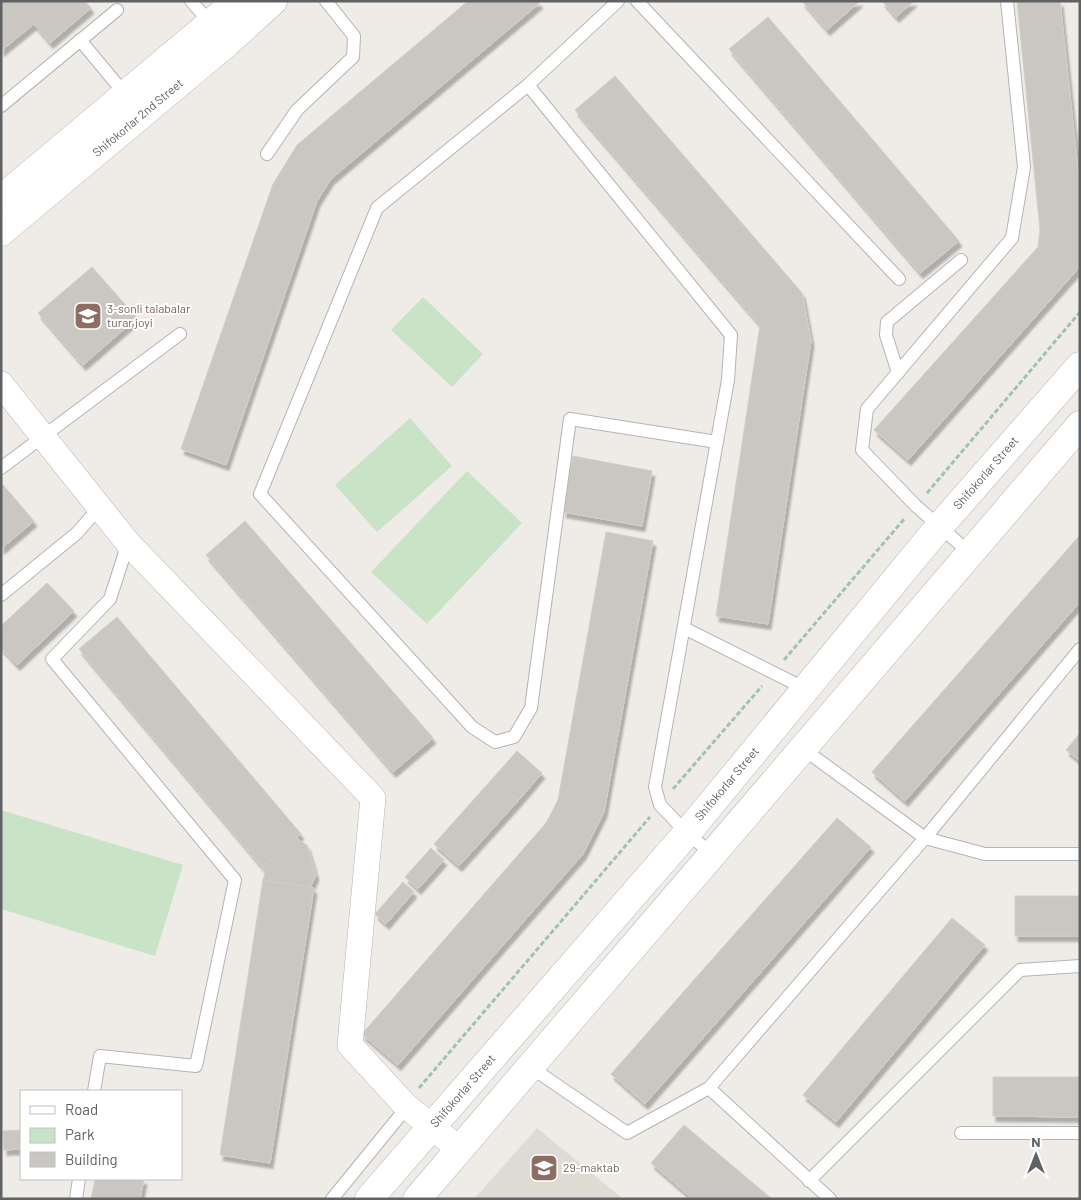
<svg xmlns="http://www.w3.org/2000/svg" width="1081" height="1200" viewBox="0 0 1081 1200" font-family="Barlow,sans-serif">
<style>
.education{fill:#dedbd5}
.green{fill:#c9e3c6}
.building{fill:#cac7c3;stroke:#d3cdc6;filter:url(#shadow)}
.lines{fill:none;stroke-linecap:round;stroke-linejoin:round}
.lane-casing{stroke:#b2b4b7;stroke-width:14}
.street-casing{stroke:#b2b4b7;stroke-width:26}
.secondary-casing{stroke:#b3b6ba;stroke-width:29}
.path{stroke:#a0c4a7;stroke-width:3;stroke-dasharray:5 2.5;stroke-linecap:butt}
.lane{stroke:#fff;stroke-width:12}
.street{stroke:#fff;stroke-width:25}
.secondary{stroke:#fff;stroke-width:28}
.labels{text-anchor:middle;stroke-width:4;stroke-linejoin:round;paint-order:stroke}
.street-label{font-size:12px;fill:#5e6265;stroke:#fff}
.education-label{font-size:12px;fill:#785e54;stroke:#fff;text-anchor:start}
</style>
<defs>
<filter id="shadow"><feDropShadow dx="3" dy="5.5" stdDeviation="1" flood-color="#0004"/></filter>
</defs>
<rect width="100%" height="100%" fill="#efece7"/>
<path class="education" d="M537,1128L623,1199H474Z"/>
<g class="green">
<path d="M423,297L483,354L452,387L391,330Z"/>
<path d="M410,418L452,466L377,532L335,485Z"/>
<path d="M467,471L522,523L427,624L371,572Z"/>
<path d="M1,810L183,865L155,956L1,909Z"/>
</g>
<g class="building">
<path d="M1,1H85L91,8L50,43L34,24L1,51Z"/>
<path d="M468,1H538L540,3L331,179L317,201L226,465L181,449L273,184L297,145Z"/>
<path d="M802,1H860L827,30Z"/>
<path d="M882,1H914L896,17Z"/>
<path d="M1017,1H1060L1080,190L1078,269L908,460L874,430L1038,247L1040,230Z"/>
<path d="M768,17L959,241L920,273L729,49Z"/>
<path d="M615,76L802,293L811,341L768,624L716,616L760,325L575,110Z"/>
<path d="M92,267L137,318L83,365L38,313Z"/>
<path d="M573,456L652,471L642,526L563,512Z"/>
<path d="M3,485L34,521L1,549V486Z"/>
<path d="M245,521L433,738L393,772L206,555Z"/>
<path d="M606,532L653,541L604,812L583,854L398,1065L362,1034L546,823L558,800Z"/>
<path d="M1080,535V602L905,801L872,772Z"/>
<path d="M47,583L74,611L17,665L1,648V626Z"/>
<path d="M117,617L301,834L262,867L79,649Z"/>
<path d="M1080,733V761L1066,750Z"/>
<path d="M517,751L542,773L518,801L493,778Z"/>
<path d="M493,778L518,801L459,866L434,844Z"/>
<path d="M837,818L871,847L645,1104L611,1074Z"/>
<path d="M296,838L307,845L316,875L310,888L263,880L265,873L262,867Z"/>
<path d="M431,848L444,860L418,889L405,877Z"/>
<path d="M263,880L314,888L270,1163L220,1155Z"/>
<path d="M403,882L414,892L386,924L375,914Z"/>
<rect x="1015" y="896" width="65" height="40"/>
<path d="M952,918L985,945L836,1122L803,1095Z"/>
<path d="M993,1077H1080V1117L993,1116Z"/>
<path d="M684,1125L772,1199H693L651,1163Z"/>
<path d="M21,1130V1149L4,1150L3,1131Z"/>
<path d="M95,1179H144L140,1199H91Z"/>
</g>
<g class="lines">
<defs>
<g id="lane">
<path d="M191,1L213,26"/>
<path d="M618,1L528,85L377,208L260,494L472,727L495,742L514,737L531,708L570,419L717,442"/>
<path d="M637,1L899,279"/>
<path d="M80,40L125,94"/>
<path d="M528,85L731,335L728,380L655,787L660,805L687,833L712,854"/>
<path d="M1,106L117,10"/>
<path d="M267,154L297,110L353,57L354,36L326,1"/>
<path d="M898,373L886,335L887,322L961,260"/>
<path d="M1,468L180,334"/>
<path d="M970,553L916,506L862,450L867,409L1012,238L1024,167L1007,1"/>
<path d="M1,595L77,533L99,508"/>
<path d="M684,628L806,689"/>
<path d="M802,748L925,838L985,854H1080"/>
<path d="M529,1066L627,1133L709,1088L925,838L1080,649"/>
<path d="M709,1088L830,1199"/>
<path d="M94,1091L100,1056L196,1066L235,880L52,659L110,599L128,543"/>
<path d="M961,1133H1080"/>
<path d="M809,1181L1020,970L1080,966"/>
<path d="M76,1199L79,1179"/>
<path d="M332,1199L407,1107"/>
</g>
<path id="street" d="M1,384L128,543L373,798L350,1045L405,1105L459,1149"/>
<g id="secondary">
<path d="M1,199L237,1"/>
<path d="M1,232L228,42L273,1"/>
<path d="M369,1199L687,833L939,527L1080,366"/>
<path d="M417,1199L1080,425"/>
</g>
</defs>
<use href="#lane" class="lane-casing"/>
<use href="#street" class="street-casing"/>
<use href="#secondary" class="secondary-casing"/>
<g class="path">
<path d="M927,493L1080,312"/>
<path d="M784,660L905,518"/>
<path d="M673,789L762,686"/>
<path d="M419,1088L650,817"/>
</g>
<use href="#lane" class="lane"/>
<use href="#street" class="street"/>
<use href="#secondary" class="secondary"/>
</g>
<defs>
<symbol id="university-square" viewBox="-11 -11 22 22"><rect x="-9" y="-9" width="18" height="18" rx="4" fill="#8d6e63" stroke="#fff"/><path d="M0-5L7-2L0 1L-7-2ZM-4 1L0 2.5L4 1V4Q0 6-4 4Z" fill="#fff"/></symbol>
<symbol id="school-square" viewBox="-11 -11 22 22"><rect x="-9" y="-9" width="18" height="18" rx="4" fill="#8d6e63" stroke="#fff"/><path d="M0-5L7-2L0 1L-7-2ZM-4 1L0 2.5L4 1V4Q0 6-4 4Z" fill="#fff"/></symbol>
</defs>
<g fill-rule="evenodd">
<use href="#university-square" x="72" y="300" width="32" height="32"/>
<use href="#school-square" x="528" y="1152" width="32" height="32"/>
</g>
<g class="labels">
<g class="street-label">
<text transform="translate(138 118) rotate(-40)" y="4">Shifokorlar 2nd Street</text>
<text transform="translate(986 473) rotate(-49)" y="4">Shifokorlar Street</text>
<text transform="translate(727 784) rotate(-50)" y="4">Shifokorlar Street</text>
<text transform="translate(463 1091) rotate(-49)" y="4">Shifokorlar Street</text>
</g>
<g class="education-label">
<text x="107" y="313">3-sonli talabalar<tspan x="107" dy="14">turar joyi</tspan></text>
<text x="563" y="1172">29-maktab</text>
</g>
</g>
<rect width="1081" height="1200" fill="none" stroke="#5e6265" stroke-width="5"/>
<rect x="20" y="1090" width="162" height="90" fill="#ffffff" stroke="#bfc0c1"/>
<rect x="30" y="1106" width="25" height="8" fill="#ffffff" stroke="#bfc0c1"/>
<text x="65" y="1115" font-size="15" fill="#5e6265">Road</text>
<rect x="30" y="1128" width="25" height="15" fill="#c9e3c6" stroke="#bfc0c1"/>
<text x="65" y="1140" font-size="15" fill="#5e6265">Park</text>
<rect x="30" y="1152" width="25" height="15" fill="#cac7c3" stroke="#bfc0c1"/>
<text x="65" y="1165" font-size="15" fill="#5e6265">Building</text>
<g transform="translate(1036 1155)" stroke="#ffffff" stroke-width="4" paint-order="stroke">
<path d="M0-4L9 19L0 12L-9 19Z" fill="#5e6265"/>
<text y="-8" font-size="14" font-weight="bold" text-anchor="middle" fill="#5e6265">N</text>
</g>
</svg>
